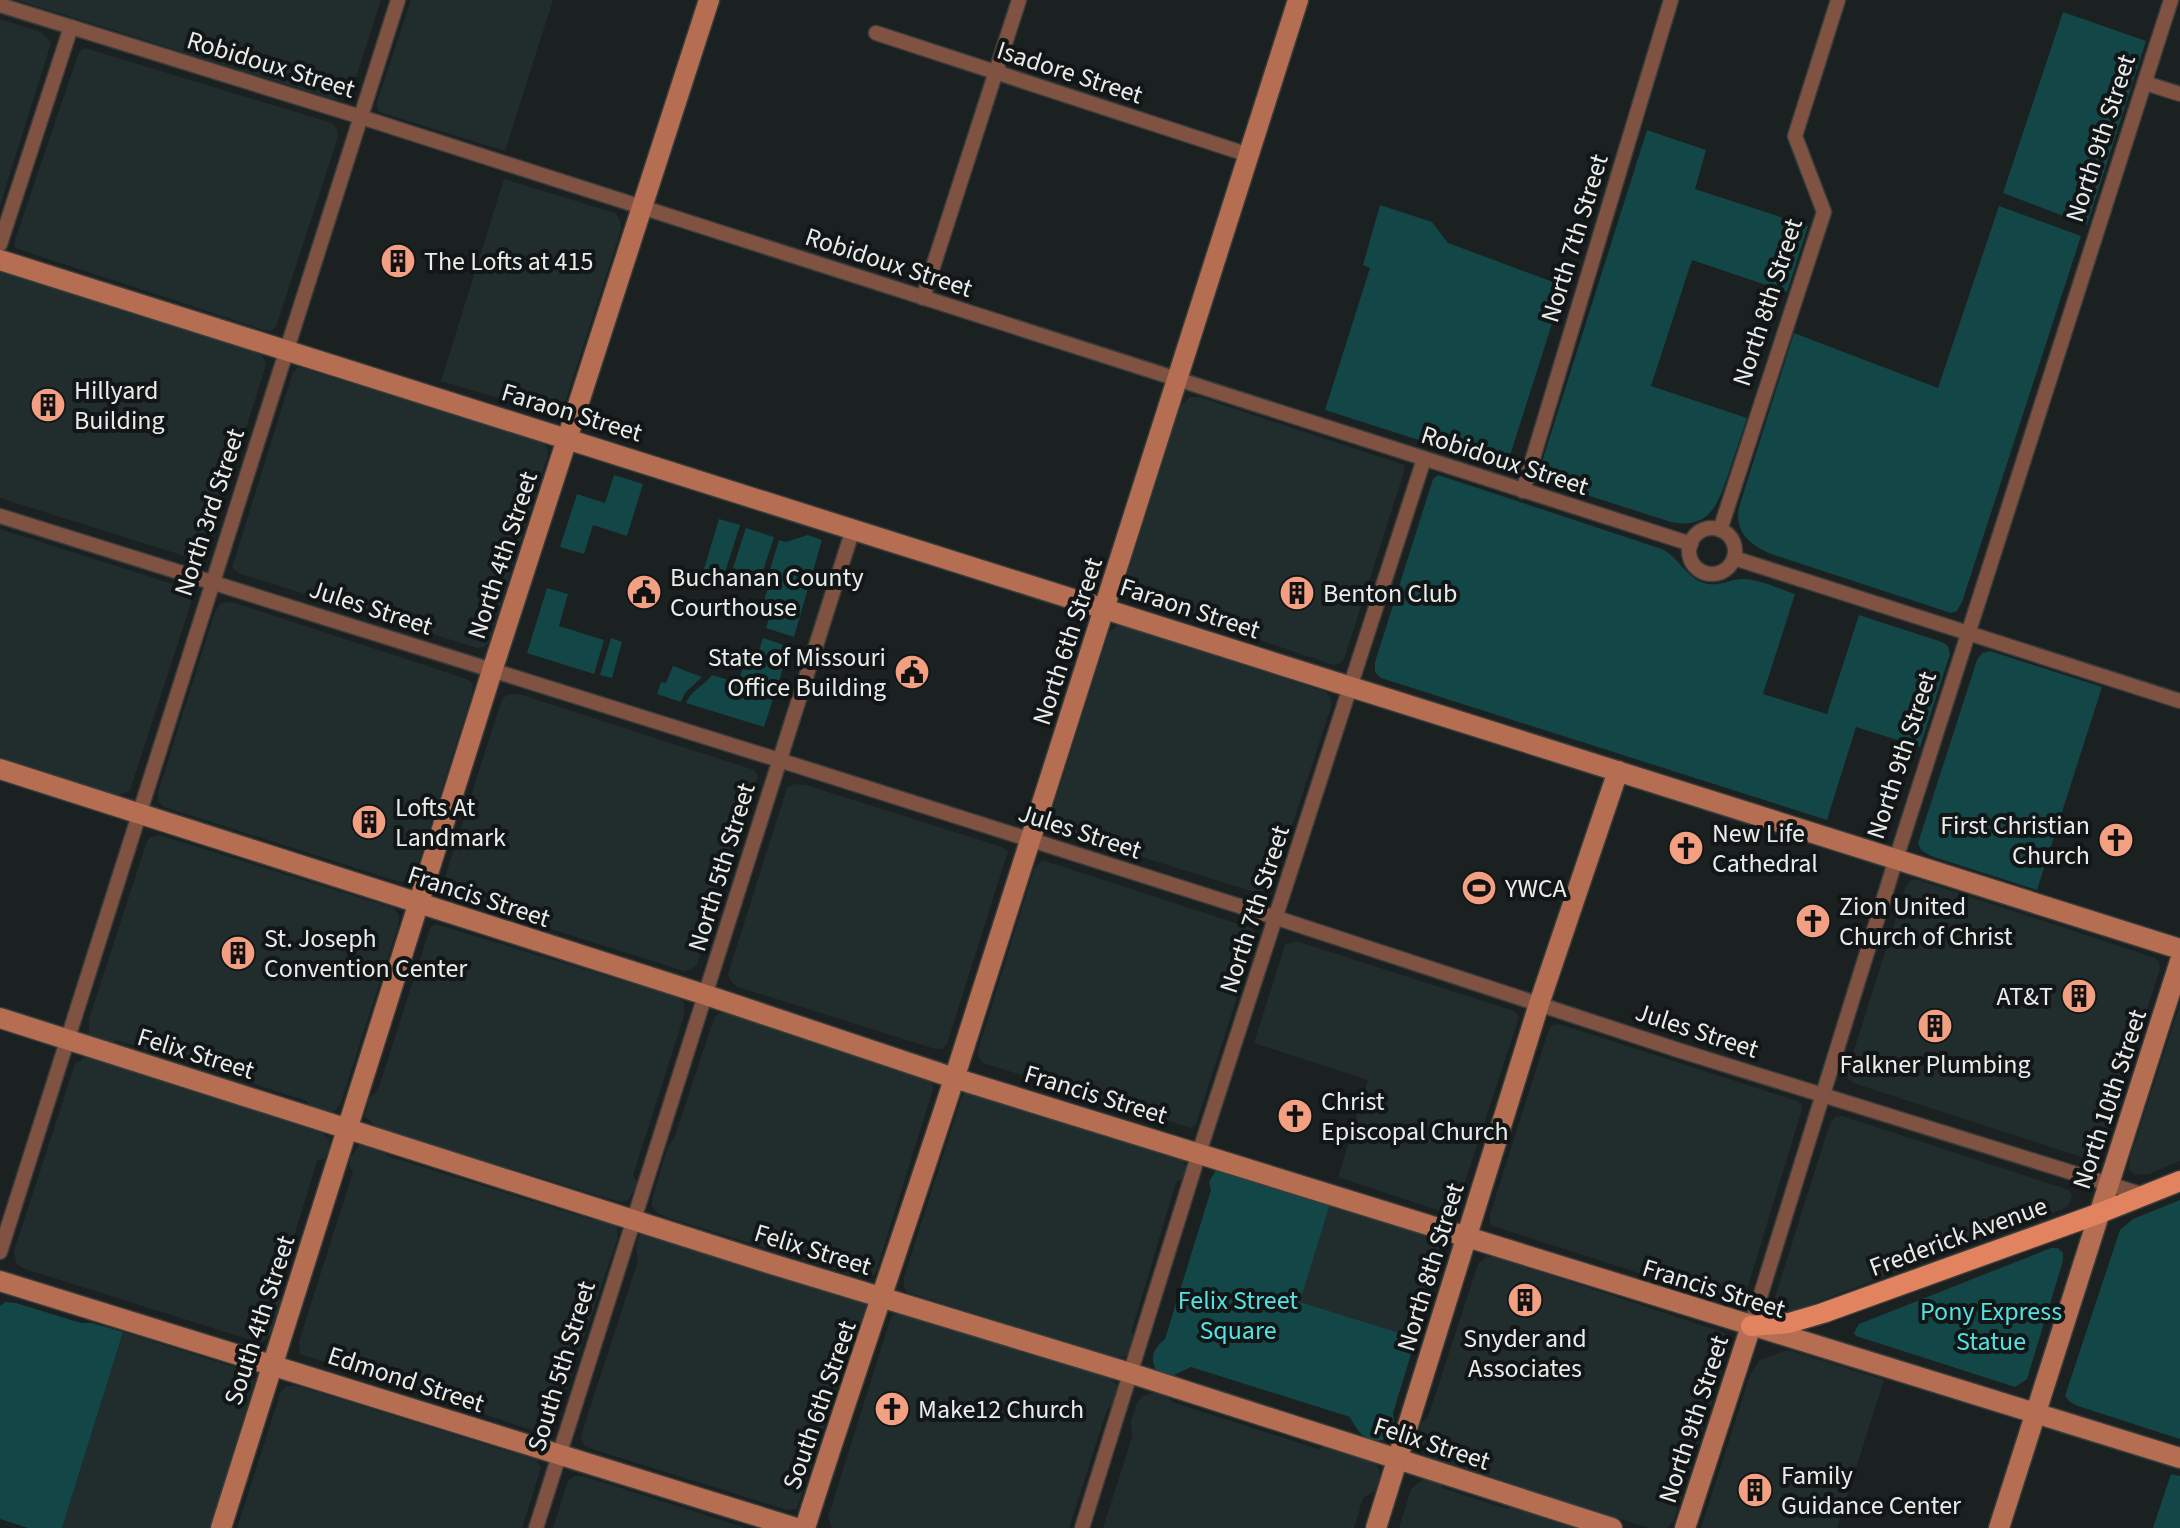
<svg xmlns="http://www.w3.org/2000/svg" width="2180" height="1528" viewBox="0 0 2180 1528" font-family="'Source Sans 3',sans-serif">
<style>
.built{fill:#212d2d}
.green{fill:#134646}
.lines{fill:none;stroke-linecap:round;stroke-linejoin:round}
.street-casing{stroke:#383d3c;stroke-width:17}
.secondary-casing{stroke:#383d3c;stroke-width:23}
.primary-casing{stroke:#383d3c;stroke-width:23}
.street{stroke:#7f5241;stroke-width:14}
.secondary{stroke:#b66e52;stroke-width:20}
.primary{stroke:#e1835f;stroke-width:20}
.labels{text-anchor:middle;stroke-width:8;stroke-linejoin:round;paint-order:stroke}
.street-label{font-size:26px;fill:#e8eceb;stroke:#121616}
.poi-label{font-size:26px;fill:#e8eceb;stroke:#121616;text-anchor:start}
.park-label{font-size:26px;fill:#56e1e1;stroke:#121616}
</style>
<rect width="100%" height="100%" fill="#1b2020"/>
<g class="built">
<path d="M17,0H381L350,96L343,99H333Z"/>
<path d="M411,0H553L505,151L379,112L376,105Z"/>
<path d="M0,19L41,32L51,43L0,205Z"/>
<path d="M85,48L332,123L337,129L338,137L276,327L270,331L264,330L15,248V240L79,52Z"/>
<path d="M504,179L615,213L620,220L621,229L562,412L555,415L441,381Z"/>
<path d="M0,271L261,354L266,363L264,371L207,553L202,558L194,559L0,498Z"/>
<path d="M299,367L544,443L548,450L547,458L488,644L483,647L477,648L238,573L232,568L293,372Z"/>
<path d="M1190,397H1199L1404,465V472L1344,659L1341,663L1333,665L1124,594L1123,588L1181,405Z"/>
<path d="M0,529L185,588L190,594L191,603L130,790L123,794L115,795L0,757Z"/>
<path d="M232,602L467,679L473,684L472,694L414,877L409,881L400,882L164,807L158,801V792L215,612L221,603Z"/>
<path d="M1117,626L1128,627L1326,692L1331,698V707L1272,886L1266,891L1258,893L1064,833L1054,826L1051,815L1109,632Z"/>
<path d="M509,694H519L754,770L758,776L756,785L697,965L691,969L684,971L449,897L444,891V880L502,699Z"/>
<path d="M794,784L806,785L1002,847L1008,851L947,1044L942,1049H935L738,987L731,982L728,974L787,788Z"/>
<path d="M159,835L393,908L399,915L398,926L340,1105L334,1111L326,1114L310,1109L307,1101L117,1040L108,1045L95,1042L89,1035V1019L146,844L150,837Z"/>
<path d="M1042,860L1251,928L1255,932V941L1196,1124L1191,1128L983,1063L979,1058L978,1050L1034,869Z"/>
<path d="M1916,879L2155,958L2159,962L2160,969L2100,1153L2095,1157L2088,1159L1856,1084L1848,1079L1847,1072L1906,886L1910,881Z"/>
<path d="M435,924L679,998L684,1003V1016L633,1175L637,1181L636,1187L628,1200L622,1202L613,1200L377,1127L365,1116L369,1098L378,1090L430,928Z"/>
<path d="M1296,941L1514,1011L1519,1017L1456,1209L1452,1212L1446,1213L1338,1177L1368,1080L1254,1043L1285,945Z"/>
<path d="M2180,1004V1161L2149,1174L2135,1175L2129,1169L2130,1158Z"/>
<path d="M728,1012L928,1077L932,1083L933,1089L876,1272L872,1276L865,1279L666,1217L657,1213L652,1206V1199L668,1146L674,1139L714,1018L719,1013Z"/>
<path d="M1559,1024L1797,1101L1803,1106L1745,1296L1739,1303H1732L1490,1225V1214L1549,1029L1552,1025Z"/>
<path d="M84,1058H97L322,1133L329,1139V1149L325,1158L317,1161L278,1289L281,1302L270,1335L263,1341H254L22,1268L16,1263L14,1251L75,1064Z"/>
<path d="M967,1091L1182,1158L1188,1173L1185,1179L1176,1182L1131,1333L1136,1335L1126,1356L1112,1358L907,1292L904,1286V1277L962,1096Z"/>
<path d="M1842,1116L2069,1190L2072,1195L2070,1203L2065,1208L1786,1314L1778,1309L1775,1303L1776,1294L1830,1123L1835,1117Z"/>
<path d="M368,1143L379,1145L387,1156L593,1220L601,1218L616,1221L618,1237L554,1425L549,1431L538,1432L300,1354L299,1341L353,1172L349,1166L350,1158L360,1144Z"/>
<path d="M1330,1204L1438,1238L1443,1241L1444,1247L1416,1338L1300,1302Z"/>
<path d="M646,1232L861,1299L866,1304L865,1321L855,1332L797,1509L787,1510L592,1449L584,1445L581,1439L583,1429L638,1261L636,1247L639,1236Z"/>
<path d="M1486,1257H1495L1725,1333L1729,1338L1730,1345L1673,1522L1667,1528H1649L1428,1457L1416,1448L1421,1423L1428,1417L1478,1264Z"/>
<path d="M897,1312L1110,1378L1117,1385V1400L1107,1410L1069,1528H834L831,1526L828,1517L891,1317Z"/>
<path d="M123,1332L250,1372L255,1380L210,1528H62Z"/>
<path d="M1784,1351H1792L1884,1380L1837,1528H1701L1750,1375L1760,1360Z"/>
<path d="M287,1386H298L536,1460L541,1468L522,1528H237L281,1391Z"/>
<path d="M1157,1392L1166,1395L1172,1402L1318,1449L1328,1446L1370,1461L1377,1466L1380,1474L1379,1483L1374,1491L1363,1498L1354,1528H1103L1132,1437L1131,1421L1136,1405L1142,1396Z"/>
<path d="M574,1476H583L746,1528H553L568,1481Z"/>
<path d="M1424,1479H1433L1439,1482L1443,1488L1507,1509L1515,1506L1585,1528H1399L1411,1489Z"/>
</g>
<g class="green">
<path d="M2063,12L2146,41L2087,225L2003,193Z"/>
<path d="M1647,130L1706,150L1695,189L1808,226L1787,292L1692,260L1651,386L1747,418C1741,436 1735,454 1729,472C1718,503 1711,530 1671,522L1546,482L1540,478V468Z"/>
<path d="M1380,205L1432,222L1448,243L1564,286L1507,465H1497L1325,410L1370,268L1363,265Z"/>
<path d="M1999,206L2081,236L1962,602L1957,611L1951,613L1771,554C1750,545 1734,532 1739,507L1794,333L1938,388Z"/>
<path d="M614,475L643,484L627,536L593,525L584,554L560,547L577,494L605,503Z"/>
<path d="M1438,475L1662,549C1678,557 1685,575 1701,582C1718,589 1729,578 1745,579C1762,580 1779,589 1795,594L1763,694L1827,714L1859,615L1942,642L1948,646L1950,654L1920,747L1856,727L1827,820L1381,678L1375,672V662L1433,479Z"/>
<path d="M719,519L740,525L720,588L700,582Z"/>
<path d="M746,528L774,537L761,577L733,568Z"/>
<path d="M808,535L822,540L794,637L766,628L770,615L761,612L770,580L767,579L779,540L786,542Z"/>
<path d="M547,588L568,594L559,626L604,640L594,674L527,653Z"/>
<path d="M611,638L622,642L612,678L600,675Z"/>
<path d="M763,638L790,647L764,727L686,703C690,691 705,685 712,675L738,683L748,650L758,653Z"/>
<path d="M1990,651L2102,687L2037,890L1931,856L1921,850L1918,843L1977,660L1982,653Z"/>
<path d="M673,666L702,677L685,693L681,702L657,694L661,682L666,683Z"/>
<path d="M1224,1169L1330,1204L1300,1302L1416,1338L1393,1413L1395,1431C1375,1451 1360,1438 1350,1417L1191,1367L1172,1376L1156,1371C1150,1357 1153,1349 1165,1339L1211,1190L1209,1182L1216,1170Z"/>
<path d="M2180,1200V1439L2078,1406L2070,1402L2065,1396L2120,1230L2133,1219Z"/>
<path d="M2051,1248H2058L2063,1253V1261L2027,1379L2015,1387L1856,1336L1854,1333L1859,1324Z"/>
<path d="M5,1302L16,1303L81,1323H92L123,1332L62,1528H28L0,1519V1306Z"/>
<path d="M2171,1474L2180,1476V1528H2153Z"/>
</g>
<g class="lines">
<defs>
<g id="street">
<path d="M0,5L361,117L1691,544"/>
<path d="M876,33L1249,155"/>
<path d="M2145,83L2180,94"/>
<path d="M0,244L71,27"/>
<path d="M923,298L1019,0"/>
<path d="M1523,491L1671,0"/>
<path d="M0,516L779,760L1277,918L1681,1051L2144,1195"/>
<circle cx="1712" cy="551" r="23"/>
<path d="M1720,530L1824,212L1795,136L1838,0"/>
<path d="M1734,558L2180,701"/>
<path d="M0,1252L398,0"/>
<path d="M1751,1326L1896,859L2171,0"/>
<path d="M536,1528L853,529"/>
<path d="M1082,1528L1199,1153L1424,459"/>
</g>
<g id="secondary">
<path d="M0,260L2180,949"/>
<path d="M0,769L706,995L954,1078L2180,1458"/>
<path d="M0,1018L762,1261L1130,1373L1612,1528"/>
<path d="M0,1281L796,1528"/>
<path d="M221,1528L492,671L709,0"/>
<path d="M805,1528C853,1377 906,1227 955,1076C1070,718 1184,359 1298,0"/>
<path d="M1376,1528L1539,1004L1618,771"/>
<path d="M1685,1528L1751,1326"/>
<path d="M1999,1528L2180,961"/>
</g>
<path id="primary" d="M1751,1326L1789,1323L1823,1313L2100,1213L2180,1181"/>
</defs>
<use href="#street" class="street-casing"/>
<use href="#secondary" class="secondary-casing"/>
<use href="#primary" class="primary-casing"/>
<use href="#street" class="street"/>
<use href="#secondary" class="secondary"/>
<use href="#primary" class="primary"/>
</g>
<defs>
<symbol id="building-disc" viewBox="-11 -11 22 22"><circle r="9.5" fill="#f2a081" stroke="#121616"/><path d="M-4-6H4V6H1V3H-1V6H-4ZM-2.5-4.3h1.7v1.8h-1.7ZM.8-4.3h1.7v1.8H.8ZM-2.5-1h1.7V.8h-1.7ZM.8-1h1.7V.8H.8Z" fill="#111"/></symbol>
<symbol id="civic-disc" viewBox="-11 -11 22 22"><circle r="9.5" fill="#f2a081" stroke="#121616"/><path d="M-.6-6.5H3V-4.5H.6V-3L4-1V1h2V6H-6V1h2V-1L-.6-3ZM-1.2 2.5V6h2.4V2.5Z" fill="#111"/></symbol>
<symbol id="church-disc" viewBox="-11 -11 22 22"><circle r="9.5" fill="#f2a081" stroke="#121616"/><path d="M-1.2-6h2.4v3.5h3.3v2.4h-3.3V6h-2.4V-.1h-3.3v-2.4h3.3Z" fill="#111"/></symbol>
<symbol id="stadium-disc" viewBox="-11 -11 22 22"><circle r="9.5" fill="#f2a081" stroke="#121616"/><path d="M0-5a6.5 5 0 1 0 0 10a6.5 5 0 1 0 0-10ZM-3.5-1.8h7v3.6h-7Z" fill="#111"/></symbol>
</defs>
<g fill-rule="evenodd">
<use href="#building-disc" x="378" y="241" width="40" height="40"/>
<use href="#building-disc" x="28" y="385" width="40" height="40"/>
<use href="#civic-disc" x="624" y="572" width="40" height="40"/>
<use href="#building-disc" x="1277" y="573" width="40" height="40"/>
<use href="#civic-disc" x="892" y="652" width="40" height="40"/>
<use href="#building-disc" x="349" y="802" width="40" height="40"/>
<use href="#church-disc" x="2096" y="820" width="40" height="40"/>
<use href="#church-disc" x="1666" y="828" width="40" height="40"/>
<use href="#stadium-disc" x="1459" y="868" width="40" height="40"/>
<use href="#church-disc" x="1793" y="901" width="40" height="40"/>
<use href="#building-disc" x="218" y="933" width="40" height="40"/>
<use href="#building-disc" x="2059" y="976" width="40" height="40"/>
<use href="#building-disc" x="1915" y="1006" width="40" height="40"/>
<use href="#church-disc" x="1275" y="1096" width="40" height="40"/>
<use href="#building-disc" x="1505" y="1280" width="40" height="40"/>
<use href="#church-disc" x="872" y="1389" width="40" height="40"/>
<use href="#building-disc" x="1735" y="1470" width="40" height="40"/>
</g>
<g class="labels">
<g class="street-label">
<text transform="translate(271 64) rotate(17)" y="9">Robidoux Street</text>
<text transform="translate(1070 72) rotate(18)" y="9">Isadore Street</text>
<text transform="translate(2100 138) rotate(-72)" y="9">North 9th Street</text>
<text transform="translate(1574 238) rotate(-73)" y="9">North 7th Street</text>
<text transform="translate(889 262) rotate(18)" y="9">Robidoux Street</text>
<text transform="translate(1767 302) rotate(-72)" y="9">North 8th Street</text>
<text transform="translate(572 412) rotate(17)" y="9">Faraon Street</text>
<text transform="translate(1505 460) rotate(18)" y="9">Robidoux Street</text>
<text transform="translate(209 512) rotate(-72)" y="9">North 3rd Street</text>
<text transform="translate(502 555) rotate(-72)" y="9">North 4th Street</text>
<text transform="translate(371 607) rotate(18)" y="9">Jules Street</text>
<text transform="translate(1190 608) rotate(18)" y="9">Faraon Street</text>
<text transform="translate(1067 641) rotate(-72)" y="9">North 6th Street</text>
<text transform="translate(1901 755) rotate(-72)" y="9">North 9th Street</text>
<text transform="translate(1080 831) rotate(18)" y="9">Jules Street</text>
<text transform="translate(721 867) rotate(-73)" y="9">North 5th Street</text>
<text transform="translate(479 896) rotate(18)" y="9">Francis Street</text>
<text transform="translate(1254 909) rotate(-72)" y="9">North 7th Street</text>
<text transform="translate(1697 1030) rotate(18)" y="9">Jules Street</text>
<text transform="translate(196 1053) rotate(17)" y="9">Felix Street</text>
<text transform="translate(1096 1094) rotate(17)" y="9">Francis Street</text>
<text transform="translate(2109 1099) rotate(-72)" y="9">North 10th Street</text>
<text transform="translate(1958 1236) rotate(-20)" y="9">Frederick Avenue</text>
<text transform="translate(813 1249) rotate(17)" y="9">Felix Street</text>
<text transform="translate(1430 1267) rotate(-73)" y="9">North 8th Street</text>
<text transform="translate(1714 1288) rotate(17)" y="9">Francis Street</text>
<text transform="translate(259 1320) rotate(-72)" y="9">South 4th Street</text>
<text transform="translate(561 1366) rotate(-73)" y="9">South 5th Street</text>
<text transform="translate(406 1379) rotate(18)" y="9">Edmond Street</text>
<text transform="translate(819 1405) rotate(-71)" y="9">South 6th Street</text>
<text transform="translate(1693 1419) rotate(-72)" y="9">North 9th Street</text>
<text transform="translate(1432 1443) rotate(18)" y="9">Felix Street</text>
</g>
<g class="poi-label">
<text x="424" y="270">The Lofts at 415</text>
<text x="74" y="399">Hillyard<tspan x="74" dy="30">Building</tspan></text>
<text x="670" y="586">Buchanan County<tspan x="670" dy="30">Courthouse</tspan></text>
<text x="1323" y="602">Benton Club</text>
<text x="886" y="666" text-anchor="end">State of Missouri<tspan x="886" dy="30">Office Building</tspan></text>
<text x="395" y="816">Lofts At<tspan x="395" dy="30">Landmark</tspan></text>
<text x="2090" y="834" text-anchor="end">First Christian<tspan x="2090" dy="30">Church</tspan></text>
<text x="1712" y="842">New Life<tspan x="1712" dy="30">Cathedral</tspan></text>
<text x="1505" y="897">YWCA</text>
<text x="1839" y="915">Zion United<tspan x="1839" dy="30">Church of Christ</tspan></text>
<text x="264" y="947">St. Joseph<tspan x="264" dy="30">Convention Center</tspan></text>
<text x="2053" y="1005" text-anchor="end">AT&amp;T</text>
<text x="1935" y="1073" text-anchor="middle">Falkner Plumbing</text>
<text x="1321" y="1110">Christ<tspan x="1321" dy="30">Episcopal Church</tspan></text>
<text x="1525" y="1347" text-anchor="middle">Snyder and<tspan x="1525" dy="30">Associates</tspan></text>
<text x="918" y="1418">Make12 Church</text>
<text x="1781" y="1484">Family<tspan x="1781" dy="30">Guidance Center</tspan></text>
</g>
<g class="park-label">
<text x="1238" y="1309">Felix Street<tspan x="1238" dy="30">Square</tspan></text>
<text x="1991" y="1320">Pony Express<tspan x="1991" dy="30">Statue</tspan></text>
</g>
</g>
</svg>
